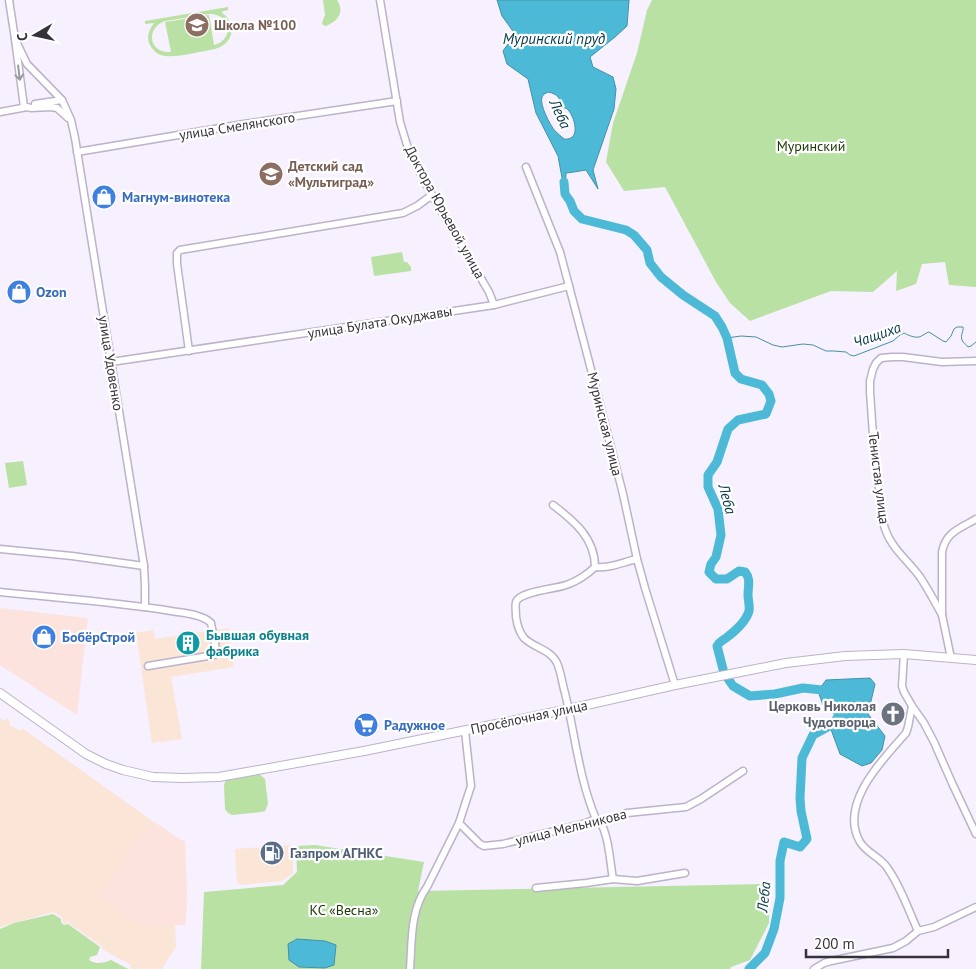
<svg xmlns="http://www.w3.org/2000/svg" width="976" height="969" viewBox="0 0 976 969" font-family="'PT Sans',sans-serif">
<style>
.commercial{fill:#fde3dd}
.industrial{fill:#fae5d7}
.green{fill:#b9e1a3;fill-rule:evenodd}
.water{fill:#4cb9d7;stroke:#4590a8;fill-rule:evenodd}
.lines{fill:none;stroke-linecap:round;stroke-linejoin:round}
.stream{stroke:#4590a8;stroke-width:1}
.river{stroke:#4cb9d7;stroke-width:9}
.minor-casing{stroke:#bcb2c9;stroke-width:9}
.major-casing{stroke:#bcb2c9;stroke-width:10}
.minor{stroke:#fff;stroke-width:6}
.major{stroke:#fff;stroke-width:8}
.oneway{stroke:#9a989d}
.labels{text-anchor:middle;stroke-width:4.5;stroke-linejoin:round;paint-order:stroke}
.education-label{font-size:14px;font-weight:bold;fill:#785e54;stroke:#fff;text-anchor:start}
.street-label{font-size:14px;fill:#36323b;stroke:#fff}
.park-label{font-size:14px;fill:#1c3806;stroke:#fff}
.shop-label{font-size:14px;font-weight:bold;fill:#366cbe;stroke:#fff;text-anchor:start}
.culture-label{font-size:14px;font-weight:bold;fill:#0d838f;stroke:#fff;text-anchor:start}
.worship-label{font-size:14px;font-weight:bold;fill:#5b616d;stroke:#fff;text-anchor:end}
.service-label{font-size:14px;font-weight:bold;fill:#4e5e75;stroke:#fff;text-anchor:start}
.water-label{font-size:15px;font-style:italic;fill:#073a47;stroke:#fff}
</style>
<rect width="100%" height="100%" fill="#f7f0ff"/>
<g class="commercial">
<path d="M0,608L88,618L77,715L0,665Z"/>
<path d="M151,820L185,842L187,891L186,925L143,926L97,897Z"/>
</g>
<g class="industrial">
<path d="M229,628L234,667L171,677L182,739L152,743L136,633L153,630L155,639Z"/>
<path d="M0,718L4,721L6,718L10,721L9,723L11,726L21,731L23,729L151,820L98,896L143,926L175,925L176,947L162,969H132L130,968L131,965L102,949L103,947L67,922L65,924L62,921L63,918L53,912L0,927Z"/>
<path d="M292,845L293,873L282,881L241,885L237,883L235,849Z"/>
</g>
<g class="green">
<path d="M323,0H337C345,12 338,21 326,26L323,25L322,23L325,15Z"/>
<path d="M652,0H976V287L949,285L945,262L922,264L916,284L896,291L897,271L873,292L831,291L750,321L730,303L716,282L665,187L624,191L606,162L613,123L637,53L647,10Z"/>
<path d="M228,7V10L221,12C237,23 235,43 215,49C203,51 176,58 165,56C158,55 153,51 150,45C146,37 149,30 154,23L145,24V21ZM209,14C231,13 235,40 214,45L209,15L165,22L171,52C149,54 145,28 165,21Z"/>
<path d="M402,252L404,262H407L411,267V271L374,276L371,257Z"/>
<path d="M23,461L27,485L9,488L5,463Z"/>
<path d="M258,773L265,779L268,804L265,811L261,812L232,815L228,813L225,809L224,785L226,780L229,778Z"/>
<path d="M315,845L424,862L418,891L770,884L769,923L750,960L731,967L730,969H201L204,892L283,885L297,872L296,846Z"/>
<path d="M53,914L61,919V922L64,925L68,924L100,947L97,955L90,957L89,960C97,965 103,963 111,960L128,969H0V929L14,923Z"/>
</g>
<g class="water">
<path d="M497,0H629L627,26L615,37L590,57L593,67L613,77L616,89L614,109L593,170L598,189L586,170L574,172L566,173L565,194L558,156L536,113L528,79L507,64L503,51L515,34L502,16ZM548,92C558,94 560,98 562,107C565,108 567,108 569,111C576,120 580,141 564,139C561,136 558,134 555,131C550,125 539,104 542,97C543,94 545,94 548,92Z"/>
<path d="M870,678L875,684L868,714L885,736L882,750L871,763L862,766L840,754L829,724L835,714L824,708L818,691L826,680Z"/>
<path d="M297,939L325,941L336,945L334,965L325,968L299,967L289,960L288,944Z"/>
</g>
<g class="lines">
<path class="stream" d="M727,338L741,336L756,337L773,345L782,347L803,344L813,345L826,351H834L846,352L850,355L854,356L893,341L900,335L904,333C908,335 914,338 919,337C923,336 925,333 929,332L943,341L946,342L951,336L954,329L957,327H963C964,331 960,335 962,340C963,343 966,344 968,347L971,346L976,342"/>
<g class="river">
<path d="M564,182L565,194L570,201L574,211L582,219L626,230L634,235L647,250L650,263L661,277L683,295L715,316L722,327L727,338L735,373L741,379L762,385L769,394L771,401L766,414L738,420L728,429L717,462L708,475V487L718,509L721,535L716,557L711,564L709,572L716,579H727L739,571L745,572C751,579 748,586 748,595C748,600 750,606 749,611C746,622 734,632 726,638C722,641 719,642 717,646L724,673L733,686L750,696L775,694L803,688L822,690L828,694"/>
<path d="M749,969L765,953L774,929L780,898V861L784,842L800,847L807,839L801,811L800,798L802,758L813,735L835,723L837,718"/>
</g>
<defs>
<g id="minor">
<path d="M9,0L15,39L24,107"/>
<path d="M380,0L400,122L407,145L413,159L432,195L489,292L494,305"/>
<path d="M15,39L27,64L62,100L71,120L75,138L144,566L145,586V607"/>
<path d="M35,104L62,100"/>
<path d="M0,112L27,107L31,108L51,107L57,108L68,118"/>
<path d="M77,152L244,124L397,101"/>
<path d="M526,167L560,252L587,354L623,494L637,559L645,588L675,685"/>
<path d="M189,351L177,264V253L180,250L403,213L417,206L432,195"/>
<path d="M111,362L494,305L569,286"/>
<path d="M553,505C574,521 595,538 595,567C588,574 576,582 566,585C556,589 520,591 516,602C515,606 516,612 516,617C517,624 519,632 524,638C534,648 550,649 557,663C561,672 562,683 565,693C575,734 579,779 596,819"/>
<path d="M0,549L72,556L144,566"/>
<path d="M595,567C609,569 623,562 637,559"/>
<path d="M0,592C57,598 115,602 171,611C183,613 202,614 211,623L216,649L214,655L148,666"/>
<path d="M942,615C935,602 928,589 920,577C905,557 889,547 883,522L874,449L870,392V381L873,369L876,363L881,358L892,357H903L942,362L976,361"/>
<path d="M904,654L902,686L904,692L912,706L924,723L934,742L952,783L976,834"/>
<path d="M951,658L942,615V552C946,532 959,529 976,519"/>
<path d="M912,706L908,727L906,733C883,759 838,804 860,842C867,853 878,856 886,866C900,885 908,909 918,931"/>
<path d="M600,821C609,837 610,862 613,879"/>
<path d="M459,823L480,844L484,846L503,844L586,823L596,819L600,821L610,819L627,813L686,807L701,799L743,771"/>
<path d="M536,888L586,883L613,879L637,881L685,873"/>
<path d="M410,969C412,942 410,910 427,887L459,823L471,786L465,731"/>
<path d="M814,969L824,963L831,961L893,948L906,941L918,931L934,927L976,907"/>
</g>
<path id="major" d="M0,693L86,754L106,764L123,770L153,777L182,778L219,777L364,751L569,709L675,685L786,663L845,656L904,654L976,660"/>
</defs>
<use href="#minor" class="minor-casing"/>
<use href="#major" class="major-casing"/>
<use href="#minor" class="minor"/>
<use href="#major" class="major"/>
</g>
<defs><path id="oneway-shaft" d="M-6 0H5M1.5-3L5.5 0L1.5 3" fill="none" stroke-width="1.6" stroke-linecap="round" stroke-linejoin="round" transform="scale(1.25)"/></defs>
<use class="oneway" href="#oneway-shaft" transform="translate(19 73) rotate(83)"/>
<defs>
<symbol id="school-disc" viewBox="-11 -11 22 22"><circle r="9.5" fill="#8d6e63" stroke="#fff"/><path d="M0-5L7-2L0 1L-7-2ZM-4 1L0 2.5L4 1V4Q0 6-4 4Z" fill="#fff"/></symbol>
<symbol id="shop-disc" viewBox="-11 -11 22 22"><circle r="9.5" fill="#3f7fe0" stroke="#fff"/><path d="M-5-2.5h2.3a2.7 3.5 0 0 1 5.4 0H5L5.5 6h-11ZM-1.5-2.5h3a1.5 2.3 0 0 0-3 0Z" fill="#fff"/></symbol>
<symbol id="building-disc" viewBox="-11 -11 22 22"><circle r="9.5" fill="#0f9aa8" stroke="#fff"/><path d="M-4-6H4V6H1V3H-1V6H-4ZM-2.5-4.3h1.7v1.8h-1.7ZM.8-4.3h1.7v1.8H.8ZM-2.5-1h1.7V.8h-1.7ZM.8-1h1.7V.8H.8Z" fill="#fff"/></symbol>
<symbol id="church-disc" viewBox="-11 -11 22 22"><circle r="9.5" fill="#6b7280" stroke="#fff"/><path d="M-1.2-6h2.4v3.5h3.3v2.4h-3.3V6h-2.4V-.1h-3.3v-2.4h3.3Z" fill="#fff"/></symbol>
<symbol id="supermarket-disc" viewBox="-11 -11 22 22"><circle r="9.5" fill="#3f7fe0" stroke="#fff"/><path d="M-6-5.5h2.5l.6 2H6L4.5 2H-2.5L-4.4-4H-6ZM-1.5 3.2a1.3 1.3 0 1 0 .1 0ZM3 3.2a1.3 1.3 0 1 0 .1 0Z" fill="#fff"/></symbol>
<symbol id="fuel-disc" viewBox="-11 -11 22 22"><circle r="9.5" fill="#5c6f8a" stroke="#fff"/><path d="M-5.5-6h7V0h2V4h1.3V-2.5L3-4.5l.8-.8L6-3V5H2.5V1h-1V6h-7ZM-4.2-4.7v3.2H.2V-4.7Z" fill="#fff"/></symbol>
</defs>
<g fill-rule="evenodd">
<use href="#school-disc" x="183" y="11" width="28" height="28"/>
<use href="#school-disc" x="257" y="160" width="28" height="28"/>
<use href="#shop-disc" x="90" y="183" width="28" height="28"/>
<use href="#shop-disc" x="5" y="278" width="28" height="28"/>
<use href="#shop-disc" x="30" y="623" width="28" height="28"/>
<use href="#building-disc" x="174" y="629" width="28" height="28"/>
<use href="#church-disc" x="879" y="700" width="28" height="28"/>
<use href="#supermarket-disc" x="352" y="711" width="28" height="28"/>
<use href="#fuel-disc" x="258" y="839" width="28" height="28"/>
</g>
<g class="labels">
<g class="education-label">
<text x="214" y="30">Школа №100</text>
<text x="288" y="171">Детский сад<tspan x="288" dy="16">«Мультиград»</tspan></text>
</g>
<g class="street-label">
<text transform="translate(237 126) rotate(-9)" y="5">улица Смелянского</text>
<text transform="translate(445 212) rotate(61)" y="5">Доктора Юрьевой улица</text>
<text transform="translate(380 322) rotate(-9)" y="5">улица Булата Окуджавы</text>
<text transform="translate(111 363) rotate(81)" y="5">улица Удовенко</text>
<text transform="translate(605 424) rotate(76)" y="5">Муринская улица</text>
<text transform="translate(879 478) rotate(83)" y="5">Тенистая улица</text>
<text transform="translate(529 717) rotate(-12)" y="5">Просёлочная улица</text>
<text transform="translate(571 827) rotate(-14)" y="5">улица Мельникова</text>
</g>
<g class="park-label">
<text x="811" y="151">Муринский</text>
<text x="344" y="915">КС «Весна»</text>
</g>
<g class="shop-label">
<text x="122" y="202">Магнум-винотека</text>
<text x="36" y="297">Ozon</text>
<text x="62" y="642">БобёрСтрой</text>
<text x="384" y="730">Радужное</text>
</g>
<g class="culture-label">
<text x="206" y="640">Бывшая обувная<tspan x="206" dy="16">фабрика</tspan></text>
</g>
<g class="worship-label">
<text x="876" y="711">Церковь Николая<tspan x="876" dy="16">Чудотворца</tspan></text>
</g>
<g class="service-label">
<text x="290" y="858">Газпром АГНКС</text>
</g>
<g class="water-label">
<text x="554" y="44">Муринский пруд</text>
<text transform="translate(560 114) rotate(65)" y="5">Леба</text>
<text transform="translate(877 335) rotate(-19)" y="5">Чащиха</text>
<text transform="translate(727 499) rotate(75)" y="5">Леба</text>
<text transform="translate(764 897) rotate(-84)" y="5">Леба</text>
</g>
</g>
<g transform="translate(35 35) rotate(261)" stroke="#ffffff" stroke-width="4" paint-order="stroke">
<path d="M0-4L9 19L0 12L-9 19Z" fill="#36323b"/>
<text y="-8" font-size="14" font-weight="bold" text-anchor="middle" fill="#36323b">С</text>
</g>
<path d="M806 949v8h142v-8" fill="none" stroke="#36323b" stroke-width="2.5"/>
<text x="814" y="949" font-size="15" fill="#36323b" stroke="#ffffff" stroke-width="4" paint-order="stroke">200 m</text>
</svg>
